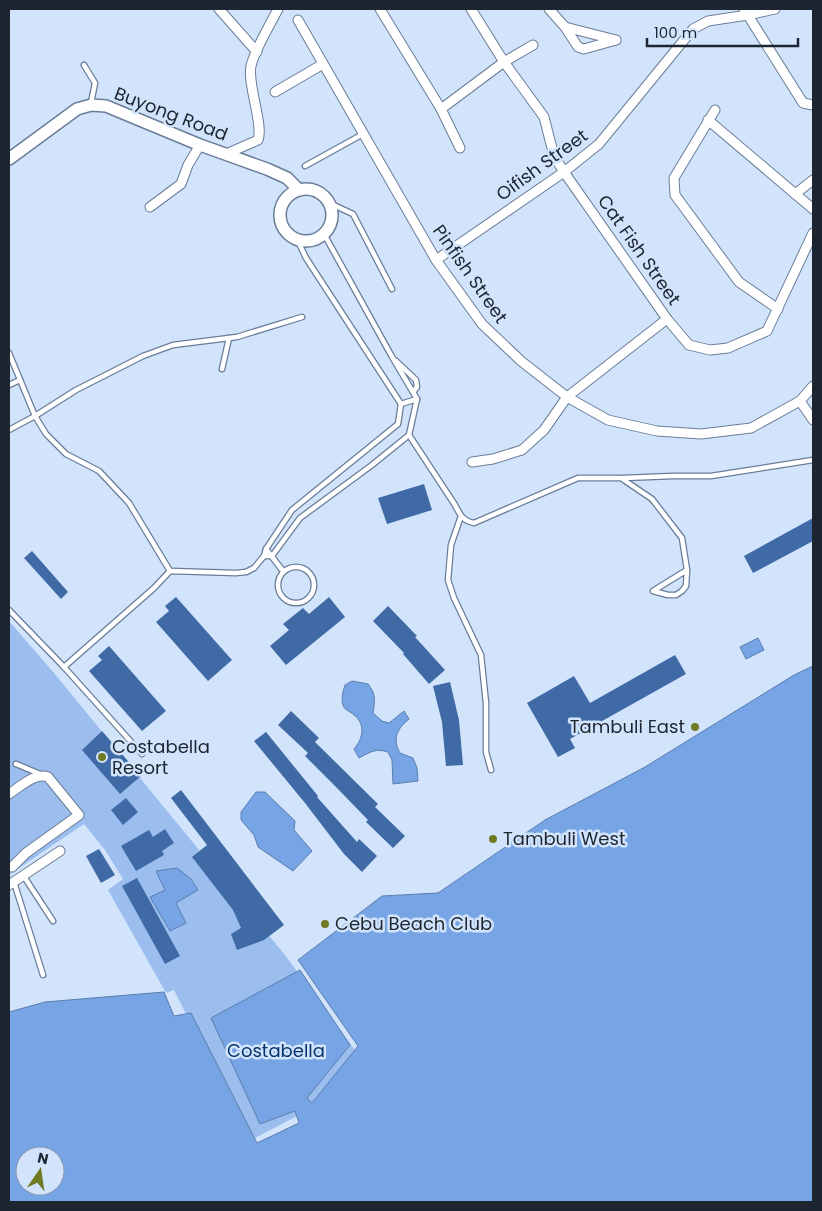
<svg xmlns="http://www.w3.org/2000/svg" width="822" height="1211" viewBox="0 0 822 1211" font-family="Poppins,sans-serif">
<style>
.green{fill:#9bbeef}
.water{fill:#76a4e4;stroke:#5b7eae;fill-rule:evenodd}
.building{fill:#3f6aa6}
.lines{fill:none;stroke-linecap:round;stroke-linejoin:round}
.service-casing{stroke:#6a7d98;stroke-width:7}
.minor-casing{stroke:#6a7d98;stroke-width:11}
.tertiary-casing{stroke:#6a7d98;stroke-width:14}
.service{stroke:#fff;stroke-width:4.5}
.minor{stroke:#fff;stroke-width:9}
.tertiary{stroke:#fff;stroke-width:11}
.poi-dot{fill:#707924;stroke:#d2e4fc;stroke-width:2}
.labels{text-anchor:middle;stroke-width:5;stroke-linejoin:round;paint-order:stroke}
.street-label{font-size:18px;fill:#1d2530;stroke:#d2e4fc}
.poi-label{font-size:18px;fill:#1d2530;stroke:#d2e4fc;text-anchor:start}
.park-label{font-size:18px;fill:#05346c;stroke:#d2e4fc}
</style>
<rect width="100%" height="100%" fill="#d2e4fc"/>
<path class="green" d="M9,621L54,673L285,955L374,1076L249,1141L174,990L166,993L108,890L123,879L105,850L84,824L9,875Z"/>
<g class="water">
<path d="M758,638L764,650L746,659L740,647Z"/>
<path d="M813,666V1202H9V1012L45,1002L164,992L174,1016L191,1013L257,1143L299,1123L295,1111L260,1124L211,1018L300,970L350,1045L307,1098L312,1103L358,1046L298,960L382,896L438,893L545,820L645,767L794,675ZM25,1156H55V1186H25Z"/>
<path d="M352,681L368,684C376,694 375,700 373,713L382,721L389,723L404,711L409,719C397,729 392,739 400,753L413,758L417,768L418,781L393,784L392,760L388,752C376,748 370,752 359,758L354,749C363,739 366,724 354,715C350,711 344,710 343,705C341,699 343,691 345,685Z"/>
<path d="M256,792H265L295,821L294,830L312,851L293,871L258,847L254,835L241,820V812Z"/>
<path d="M177,868L191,879L198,890L176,903L186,923L170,931L150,897L165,890L156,871Z"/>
</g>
<g class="building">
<path d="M424,484L432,510L387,524L378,498Z"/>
<path d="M813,518V541L753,573L744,556Z"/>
<path d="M32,551L68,592L61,599L24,558Z"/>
<path d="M176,597L232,660L208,681L156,622L169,611L165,606Z"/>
<path d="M329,597L345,617L286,665L270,646L289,630L283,624L303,608L309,614Z"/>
<path d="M388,606L417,636L415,637L445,670L429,684L403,654L404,653L373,621Z"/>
<path d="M109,646L166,711L142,731L89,671L102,660L98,656Z"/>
<path d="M675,655L686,674L570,739L575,748L558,757L527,703L574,676L590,703Z"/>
<path d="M450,682L459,720L463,765L446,766L442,722L433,686Z"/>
<path d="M291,711L319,738L315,742L378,804L375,807L405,836L393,848L366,822L368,820L337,788L305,756L308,753L278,725Z"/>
<path d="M102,731L141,776L120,794L82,750Z"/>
<path d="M266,732L318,796L317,797L357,842L359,839L377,856L362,872L344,854L305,803L254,741Z"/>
<path d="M181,790L284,925L264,940L237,950L231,934L241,928L233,910L192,857L207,845L171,798Z"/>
<path d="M126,798L138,812L123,825L111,810Z"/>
<path d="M165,829L174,843L162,851L164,855L136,871L121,846L149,830L153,837Z"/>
<path d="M99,849L115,875L101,883L86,856Z"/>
<path d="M137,878L180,956L165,964L122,886Z"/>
</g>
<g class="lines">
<defs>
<g id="service">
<path d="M84,65L95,83L91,103"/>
<path d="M305,166L363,134"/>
<path d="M329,203L353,214L392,289"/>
<path d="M9,353L35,416L46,434L66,454L99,471L129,503L170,571"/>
<path d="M396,361L416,380L417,387L413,392"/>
<path d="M222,369L229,338"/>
<path d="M9,385L20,380"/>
<path d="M401,404L417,399"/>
<path d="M9,430L35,416L76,390L143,356L173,345L237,337L302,317"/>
<path d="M409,435L455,505C460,515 463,521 474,523L578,478H621L652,499L682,538L687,570L686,586L682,591L676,595H668L653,591L687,570"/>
<path d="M623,478L673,476H711L813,460"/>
<path d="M461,516L451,545L448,580L454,598L481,655L486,703V752L491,770"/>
<path d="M266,549L283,571"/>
<path d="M264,556H272L300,518L372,465L409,435L417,399L391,355L324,234"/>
<circle cx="296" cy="585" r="18"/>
<path d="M9,610L64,667L142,754"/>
<path d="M64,667L154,588L170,571L236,573L246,572L254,568L264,556L266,549L292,510L398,424L401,404L306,258L297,239"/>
<path d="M16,764L40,774"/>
<path d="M23,875L53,921"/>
<path d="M14,882L43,975"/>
</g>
<g id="minor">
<path d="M219,9L257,52"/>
<path d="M380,9L441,109L460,148"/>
<path d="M471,9L504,62L544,117L554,156L564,172L667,319L689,345L710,350L728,348L767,331L813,233"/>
<path d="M549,9L565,27L578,47L584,49L616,40"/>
<path d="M744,9L803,103L813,105"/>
<path d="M298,20L436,260L482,324L521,361L567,397L608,420L657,431L701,434L751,428L800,401L813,386"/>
<path d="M565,27L616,40"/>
<path d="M275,92L323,64"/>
<path d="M441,109L504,62L533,45"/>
<path d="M715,110L674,178L675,195L739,282L778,309"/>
<path d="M708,120L813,209"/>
<path d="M226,154L258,140C264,126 247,84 251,66C254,51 271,23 278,9"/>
<path d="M795,194L813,180"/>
<path d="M150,207L181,184L188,165L200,145"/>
<path d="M436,260L564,172L599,144L693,29L708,21L748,15L775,9"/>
<path d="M800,401L813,420"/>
<path d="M472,462L493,459L522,450L544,430L567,397L667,319"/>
<path d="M9,794C20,787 35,772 48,777L79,815L26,853L12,867"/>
<path d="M9,885L60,851"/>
</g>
<g id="tertiary">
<path d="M9,159L77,109L91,105L106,106L200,145L267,169L287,178L299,190"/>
<circle cx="306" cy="215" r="26"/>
</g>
</defs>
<use href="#service" class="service-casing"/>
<use href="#minor" class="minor-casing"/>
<use href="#tertiary" class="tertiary-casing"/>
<use href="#service" class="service"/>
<use href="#minor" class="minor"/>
<use href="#tertiary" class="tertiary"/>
</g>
<g class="poi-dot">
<circle cx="695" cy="727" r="5"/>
<circle cx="102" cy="757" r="5"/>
<circle cx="493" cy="839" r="5"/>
<circle cx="325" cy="924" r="5"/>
</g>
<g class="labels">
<g class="street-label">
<text transform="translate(171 114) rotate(21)" y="6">Buyong Road</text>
<text transform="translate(542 165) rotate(-36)" y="6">Oifish Street</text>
<text transform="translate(639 250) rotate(55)" y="6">Cat Fish Street</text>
<text transform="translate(470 274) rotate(55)" y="6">Pinfish Street</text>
</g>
<g class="poi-label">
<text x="685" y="733" text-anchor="end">Tambuli East</text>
<text x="112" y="753">Costabella<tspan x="112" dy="21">Resort</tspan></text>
<text x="503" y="845">Tambuli West</text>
<text x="335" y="930">Cebu Beach Club</text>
</g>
<g class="park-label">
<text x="276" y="1057">Costabella</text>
</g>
</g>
<rect width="822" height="1211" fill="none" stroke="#1d2530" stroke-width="20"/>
<g transform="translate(40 1171) rotate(13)"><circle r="24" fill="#d2e4fc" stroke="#8a98aa"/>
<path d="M0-4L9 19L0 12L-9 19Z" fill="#707924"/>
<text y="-8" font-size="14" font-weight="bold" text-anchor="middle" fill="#1d2530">N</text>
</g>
<path d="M647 38v8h151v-8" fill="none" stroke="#1d2530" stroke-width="2.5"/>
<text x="654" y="38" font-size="15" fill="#1d2530" stroke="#d2e4fc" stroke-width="4" paint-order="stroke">100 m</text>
</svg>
